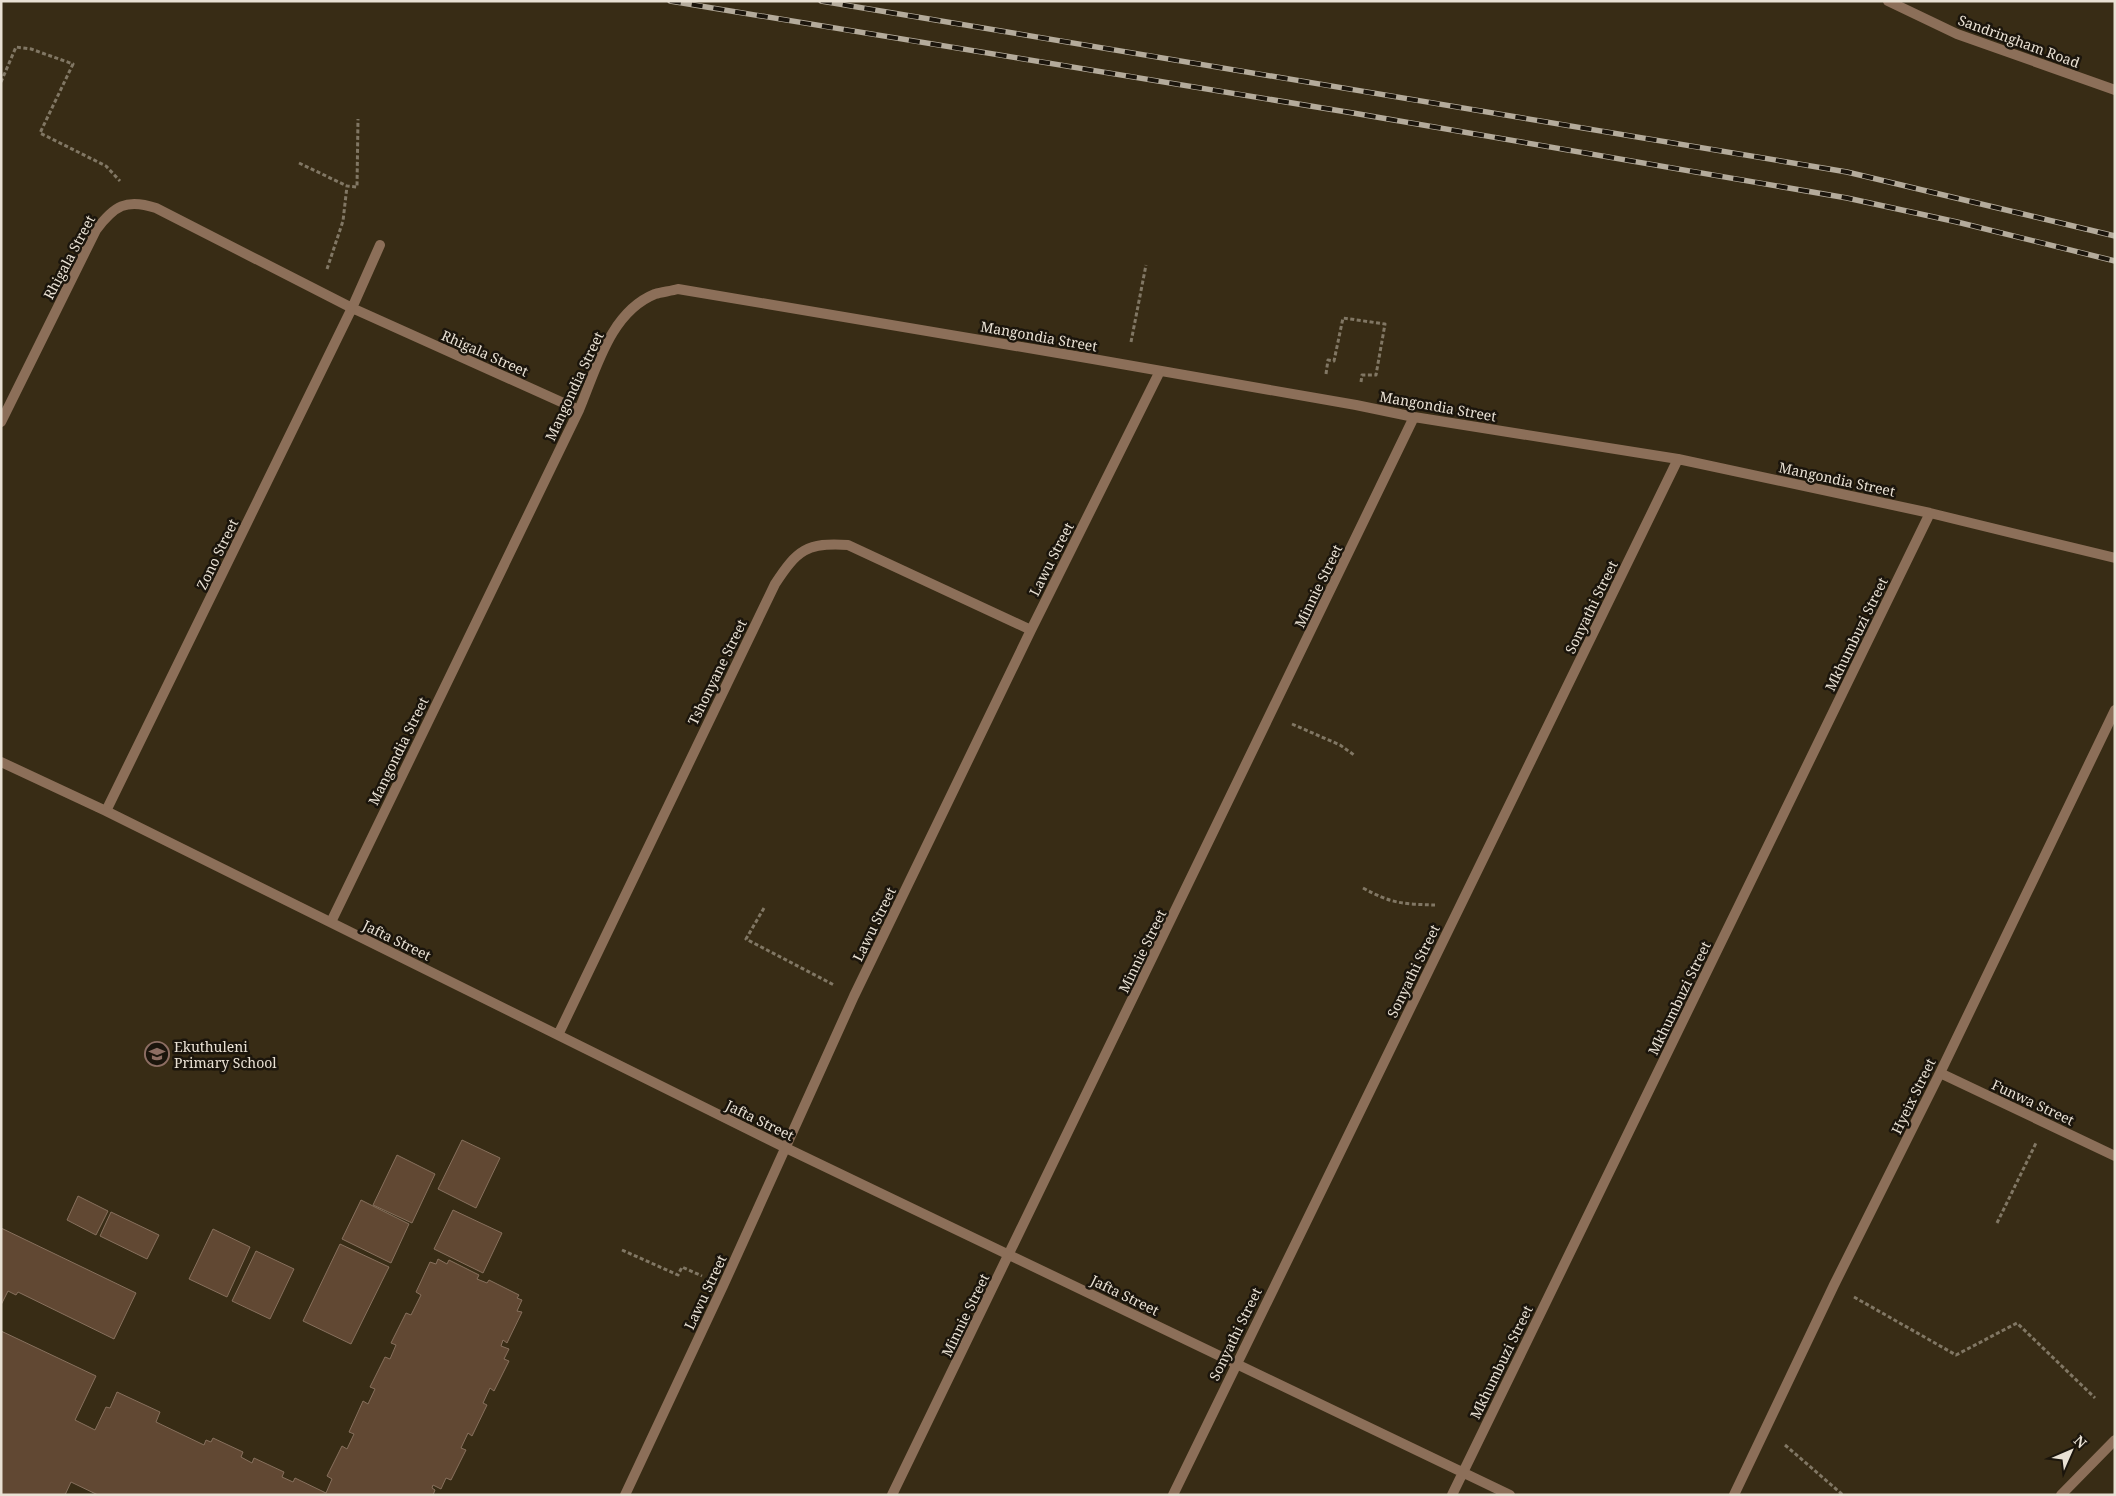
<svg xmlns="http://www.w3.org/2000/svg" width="2116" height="1496" viewBox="0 0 2116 1496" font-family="'Noto Serif',serif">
<rect width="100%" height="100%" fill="#382c15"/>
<!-- building -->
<path fill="#614833" stroke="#87705d" d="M462 1140 500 1158 476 1208 438 1189Z
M397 1155 435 1174 412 1223 373 1205Z
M78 1196 108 1211 96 1235 67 1220Z
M361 1200 409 1224 391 1263 342 1239Z
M453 1210 502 1233 483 1273 434 1249Z
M111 1212 159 1235 147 1259 100 1236Z
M1 1228 136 1293 114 1339 18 1292 16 1295 8 1291 1 1305Z
M213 1229 250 1247 227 1297 189 1279Z
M340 1244 389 1267 351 1344 303 1321Z
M256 1251 294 1269 270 1319 232 1301Z
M438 1259 447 1264 449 1260 479 1275 477 1279 487 1283 489 1280 519 1295 517 1298 522 1300 517 1311 522 1312 507 1343 503 1340 501 1346 509 1349 504 1359 509 1361 494 1391 490 1388 483 1403 487 1405 472 1436 468 1433 461 1448 466 1450 451 1480 446 1478 441 1489 433 1485 432 1488 435 1490 433 1495H98L71 1482 65 1495H1V1331L96 1376 75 1420 95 1430 106 1407 110 1408 117 1392 160 1412 156 1422 204 1445 206 1440 211 1442 213 1438 243 1452 241 1457 252 1463 254 1458 284 1472 282 1477 293 1482 295 1478 326 1493 332 1479 327 1476 342 1446 347 1449 354 1434 349 1432 363 1401 368 1404 375 1389 370 1387 385 1357 390 1359 396 1345 391 1343 406 1313 411 1315 421 1295 416 1292 430 1262 436 1264Z"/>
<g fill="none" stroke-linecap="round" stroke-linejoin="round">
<!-- path -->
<path stroke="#817764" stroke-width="3" stroke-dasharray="4 2.5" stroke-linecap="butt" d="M1 82 16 47 31 49 73 64 40 133 106 166 120 181
M299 163 347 186
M327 269 343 221 347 186 357 187 358 119
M1131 342 1146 265
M1326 374 1328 360 1334 361 1343 318 1385 324 1376 375H1362L1361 382
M1292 724 1340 745 1354 755
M1363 888C1392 904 1403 904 1435 905
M764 908 746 939 834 985
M1997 1223 2036 1143
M622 1250 678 1275 682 1267 702 1276
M1854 1297 1956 1355 2017 1323 2095 1398
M1785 1445 1843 1495"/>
<!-- minor -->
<path stroke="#8c6f59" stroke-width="10" d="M1888 1 1957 34 2115 90
M1 422 96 230C114 206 126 198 156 208L352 308 579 410
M1 762 106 811 786 1148 1510 1495
M106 811 352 308 380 245
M331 922 579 410C596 370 610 312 655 294 662 292 671 291 678 289L1093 359 1356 405 1414 417 1678 459 1930 513 2115 558
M558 1035 775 584C797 550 807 542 848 545L1031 630
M1940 1073 2115 1156
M625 1495 723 1286 854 996 1031 630 1160 371
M892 1495 1414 417
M1173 1495 1678 459
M1452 1495 1930 513
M1734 1495 1834 1285 1940 1073 2115 710
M2061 1495 2115 1440"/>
<defs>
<path id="rail" d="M670 1 1353 113 1847 198 1957 222 2115 261
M821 1 1847 172 2115 236"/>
</defs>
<!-- rail casing -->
<use href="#rail" stroke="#b4ab9b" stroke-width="5.5"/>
<!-- rail -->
<use href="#rail" stroke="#1b150c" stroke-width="4" stroke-dasharray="11" stroke-linecap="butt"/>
</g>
<!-- icons -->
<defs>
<symbol id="school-ring" viewBox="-11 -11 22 22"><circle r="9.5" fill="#1b150c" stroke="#8d6e63" stroke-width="1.5"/><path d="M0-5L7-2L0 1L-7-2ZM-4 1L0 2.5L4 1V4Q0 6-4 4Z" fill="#8d6e63"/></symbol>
</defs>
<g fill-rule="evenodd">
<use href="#school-ring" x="143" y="1040" width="28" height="28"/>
</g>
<g text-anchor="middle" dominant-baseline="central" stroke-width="5" stroke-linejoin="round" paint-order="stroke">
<!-- street labels -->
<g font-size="14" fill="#e9e1d4" stroke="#1b150c">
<text transform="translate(2019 41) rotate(20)">Sandringham Road</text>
<text transform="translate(69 257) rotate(-62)">Rhigala Street</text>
<text transform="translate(1039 336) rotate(10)">Mangondia Street</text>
<text transform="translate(485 353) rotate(24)">Rhigala Street</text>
<text transform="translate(574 386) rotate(-65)">Mangondia Street</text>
<text transform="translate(1438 406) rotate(10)">Mangondia Street</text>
<text transform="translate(1837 479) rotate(12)">Mangondia Street</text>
<text transform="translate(217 554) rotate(-64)">Zono Street</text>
<text transform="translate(1051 559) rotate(-63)">Lawu Street</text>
<text transform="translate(1318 586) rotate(-64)">Minnie Street</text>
<text transform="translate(1591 607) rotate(-64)">Sonyathi Street</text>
<text transform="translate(1856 634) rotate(-64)">Mkhumbuzi Street</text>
<text transform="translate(717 672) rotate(-64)">Tshonyane Street</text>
<text transform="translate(398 751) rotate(-64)">Mangondia Street</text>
<text transform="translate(874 924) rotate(-64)">Lawu Street</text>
<text transform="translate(397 940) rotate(26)">Jafta Street</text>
<text transform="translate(1142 951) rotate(-64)">Minnie Street</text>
<text transform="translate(1413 971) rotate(-64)">Sonyathi Street</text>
<text transform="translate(1679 998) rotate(-64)">Mkhumbuzi Street</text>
<text transform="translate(1913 1096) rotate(-64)">Hyeix Street</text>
<text transform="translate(2033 1102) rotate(25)">Funwa Street</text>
<text transform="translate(760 1120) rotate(26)">Jafta Street</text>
<text transform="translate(705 1292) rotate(-65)">Lawu Street</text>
<text transform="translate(1125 1295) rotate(26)">Jafta Street</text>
<text transform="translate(965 1315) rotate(-64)">Minnie Street</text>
<text transform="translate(1235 1334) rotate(-64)">Sonyathi Street</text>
<text transform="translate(1501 1362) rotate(-64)">Mkhumbuzi Street</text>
</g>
<!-- poi labels -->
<g font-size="14" fill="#e9e1d4" stroke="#1b150c" text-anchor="start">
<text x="174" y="1046">Ekuthuleni<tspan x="174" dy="16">Primary School</tspan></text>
</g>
</g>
<!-- border -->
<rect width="2116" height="1496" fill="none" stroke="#e9e1d4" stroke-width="5"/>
<!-- north arrow -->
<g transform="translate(2071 1451) rotate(45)" stroke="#1b150c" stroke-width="4" paint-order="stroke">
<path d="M0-4L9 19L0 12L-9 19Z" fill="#e9e1d4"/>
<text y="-8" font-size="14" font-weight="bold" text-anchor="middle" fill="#e9e1d4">N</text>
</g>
</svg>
